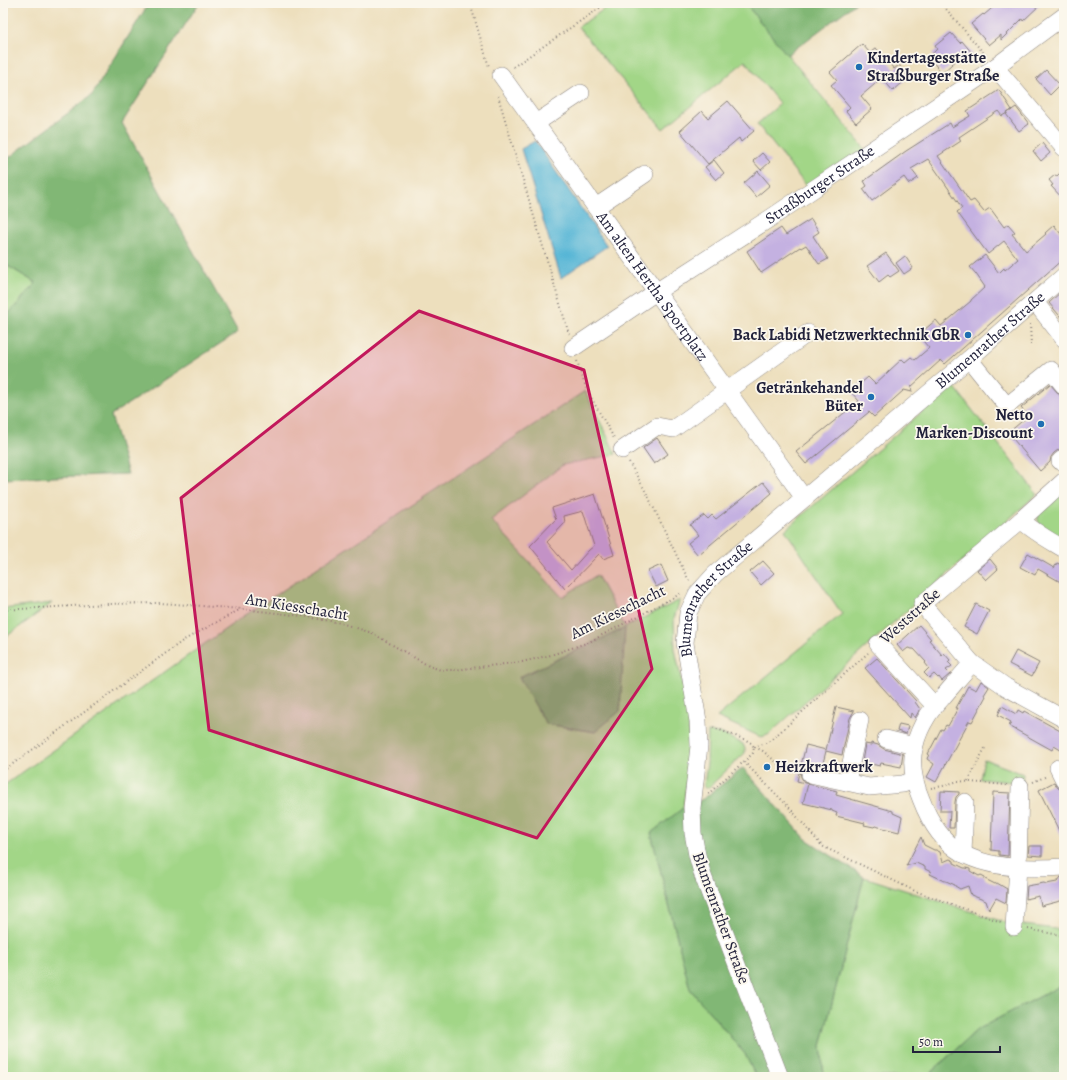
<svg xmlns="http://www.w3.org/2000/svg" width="1067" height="1080" viewBox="0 0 1067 1080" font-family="Alegreya,serif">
<rect width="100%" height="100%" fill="#fbf7ec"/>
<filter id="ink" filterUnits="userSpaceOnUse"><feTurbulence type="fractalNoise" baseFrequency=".025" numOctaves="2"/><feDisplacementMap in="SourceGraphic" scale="8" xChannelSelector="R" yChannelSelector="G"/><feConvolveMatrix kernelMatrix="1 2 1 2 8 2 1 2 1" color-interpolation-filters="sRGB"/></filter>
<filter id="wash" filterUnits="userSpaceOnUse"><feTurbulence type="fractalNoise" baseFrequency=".012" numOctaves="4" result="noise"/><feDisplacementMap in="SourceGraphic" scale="16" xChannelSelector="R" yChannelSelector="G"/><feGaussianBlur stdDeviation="0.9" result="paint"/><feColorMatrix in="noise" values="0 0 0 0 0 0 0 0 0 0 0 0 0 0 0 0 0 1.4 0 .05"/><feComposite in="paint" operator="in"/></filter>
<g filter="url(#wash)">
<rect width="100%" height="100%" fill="#eddfbd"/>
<!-- green -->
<path fill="#a2d687" stroke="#627c61" d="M613 3H745L865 149 808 188 757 124 780 104 745 61 663 129 578 27Z
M3 263 36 283 3 320Z
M953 385 1037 494 768 735 761 737 717 717 842 614 785 530Z
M585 391 616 454 563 465 491 520 562 597 597 575 625 627 680 600 674 618 675 649 689 716V762L683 808 651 833 690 989 745 1054 756 1077H3V786L244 616Z
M1064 490V541L1040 525 1038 521V514Z
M52 603 3 639V609Z
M708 732 720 733 743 744 745 749V753L709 787 706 788 704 787V785L707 764Z
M984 759 1023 774 1022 783 980 779Z
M864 877 1007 923 1064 930V984L978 1029 926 1077H824L821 1046Z"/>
<!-- forest -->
<path fill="#81b774" stroke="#526c58" d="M149 3H199L122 123 238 332 111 415 128 474 3 479V320L36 283 3 263V162L92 95Z
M745 3H856L787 55Z
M625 628 620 711 595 732 546 724 519 677Z
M743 768 806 839 864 877 821 1046 824 1077H756L745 1054 690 989 651 833 683 808 703 799Z
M1064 984V1077H926L978 1029Z"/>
<!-- water -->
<path fill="#57b6d6" stroke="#3c6c88" d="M535 141 607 246 561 278 521 149Z"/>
<g id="blocks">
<!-- building -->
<path fill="#c4b1e1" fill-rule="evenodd" d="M998 3H1042L1023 21 1022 19 1001 40V35L989 45 971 24 983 14 984 15Z
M951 33 960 43 962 41 973 54 966 60 962 55 942 73 932 61 936 58 932 54 937 49 935 46Z
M862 44 870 53 876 48 894 69 899 65 909 77 893 91 882 78 861 96 872 109 856 123 846 111 850 107 831 85 837 80 830 72Z
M1046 70 1060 85 1050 95 1036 79Z
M999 90 1012 110 1002 116 998 111 959 137 961 141 938 156 970 202 974 200 984 212 990 208 1004 227 1008 224 1015 232 1012 234 1026 251 1046 234 1045 233 1054 225 1064 238V258L945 364 941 360 911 387 912 392 904 390 874 417 869 412 806 464 796 452 859 401 851 392 868 377 875 384 902 359 905 362 911 357 915 360 929 348 918 335 936 320 941 326 971 301V300L985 287 976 274 970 267 985 255 999 273 1004 268 1005 270 1018 259 1004 241 988 254 957 212 962 208 928 159 911 169 918 178 909 184 904 177 872 201 863 189 867 186 864 181 906 151 950 123 952 127 970 116 967 111Z
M728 101 754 131 741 142 739 138 708 164 680 131 702 111 708 118Z
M1016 107 1029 124 1019 131 1006 114Z
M1042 143 1050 153 1041 161 1033 151Z
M762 153 770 162 761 170 753 161Z
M714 160 724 173 716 180 705 167Z
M1064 169V200L1051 186 1053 185 1049 180 1055 175 1057 176Z
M758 171 770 185 756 197 744 183Z
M811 219 819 232 813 236 828 259 819 264 806 245 801 248 800 247 761 273 747 251 781 228 786 235Z
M886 253 899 271 890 277 888 275 879 282 867 266Z
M905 256 913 268 904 274 896 263Z
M1064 289V321L1049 303Z
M1050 384 1064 400V448L1058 450 1054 453 1051 457 1050 462 1040 471 1008 433 1028 416 1021 408Z
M657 438 668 454 654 464 643 448Z
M763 482 772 493 698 555 688 543 698 535 690 525 704 515 708 519 712 515 716 519Z
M595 494 614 555 603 559 599 554 565 589 530 546 557 518 556 519 552 508ZM583 511 594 546 589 550 571 570 547 542 565 523 564 516Z
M1028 553 1054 568 1057 563 1064 566V584L1038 569 1035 575 1020 567Z
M990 559 998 569 986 580 977 570Z
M763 561 774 573 761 585 750 572Z
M661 565 668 581 656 587 648 571Z
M976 604 989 611 977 634 964 627Z
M919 625 931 639 929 640 942 655 944 653 950 660 948 662 952 666 946 670 950 674 942 681 939 677 938 678 934 674 929 678 924 673 929 668 925 663 926 662 914 649H912L908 648 903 652 897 645Z
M1016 651 1039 663 1032 676 1009 664Z
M877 658 916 701 915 702 920 709 915 718 911 713 910 718 865 668Z
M981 681 989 687 984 695 986 696 972 722 969 721 936 782 927 777 934 764 927 759 929 754H928L941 729 943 730 946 725 948 726 958 708H956L968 686 976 690Z
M1002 706 1016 714 1018 710 1023 713 1024 711 1064 733V752L1054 746 1052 750 1009 726 1011 722 998 715Z
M836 707 854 711 850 718 842 755 826 751 823 763H821L820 766 812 764H807L802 768 800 772 801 777 804 782 809 784 797 781 806 745 826 750Z
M899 724 908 726 906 734 897 731Z
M871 743 878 745 884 749 903 754 901 767 881 763 880 766 862 762 865 744 871 745Z
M1054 782 1058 788 1061 789 1064 795V841L1039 790Z
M808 784 837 791 836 795 893 811V813L902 817 899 832 875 826 874 827 864 825 865 823 836 816 837 813 832 811V810L803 803Z
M941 791 959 792V794L956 797 955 802 954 828H949L950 811H940Z
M993 792 1010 793 1008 856 999 855V851L991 850Z
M921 837 924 845 934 850H936L940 852 943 862 950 859 954 861V863L964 868H966L970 869V871L979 876 981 875 985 877V879L995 884 997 883 1007 889 1006 903 996 898 989 910 986 901 971 895 968 886 960 889 955 886V885L946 881H945L930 874 931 872 925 869V867L916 863 906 866Z
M1029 846H1042V856L1028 855Z
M1061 877H1064V900L1041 906 1039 896 1026 899 1027 886 1044 883 1046 884 1057 882Z"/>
</g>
</g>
<g filter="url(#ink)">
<use href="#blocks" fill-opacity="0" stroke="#88807c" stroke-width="1"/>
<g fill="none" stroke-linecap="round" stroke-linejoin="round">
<defs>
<g id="minor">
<path d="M995 67 1064 148"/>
<path id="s1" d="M501 75 804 498"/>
<path d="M536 123 581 93"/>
<path d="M596 207 645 174"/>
<path d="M1035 302 1064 339"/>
<path id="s2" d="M573 348 656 292 772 217 995 67 1064 16"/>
<path d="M969 359 1007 406 1051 370 1064 386"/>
<path d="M622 450 657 426 673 429 808 333"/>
<path d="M1060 461 1064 458"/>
<path d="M1064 481 1021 520 922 604 972 663 1006 687 1064 719"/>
<path d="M1021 520C1034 532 1049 540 1064 549"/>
<path d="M878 644 935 706"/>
<path d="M972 663C962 675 952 686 942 698 937 704 931 710 927 717 922 725 917 736 915 745 910 762 914 782 921 799 929 820 942 842 962 853 989 869 1034 869 1064 867"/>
<path d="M886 739 914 746"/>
<path d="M1058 768 1064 780"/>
<path d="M810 774 869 787 903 784 914 780"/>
<path d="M847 782 860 720"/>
<path d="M963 854 965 802"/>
<path d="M1014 927 1018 867 1020 786"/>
<path id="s3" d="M780 1077 703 876 697 855 693 833 692 808 699 746 698 721 685 643 688 613 697 594 715 574 969 359 1064 276"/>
</g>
</defs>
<!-- minor casing -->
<use href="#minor" stroke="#88807c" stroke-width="18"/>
<!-- path -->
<path stroke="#88807c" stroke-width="2" stroke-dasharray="1 3" stroke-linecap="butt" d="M470 3 489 67
M941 3 987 57
M513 67 607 3
M498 96 569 334
M1030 324 1031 345
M577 361 584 382 594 403 614 438
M629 462 647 494 689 581
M3 610 106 604 161 603 242 609 303 616 341 623 372 633 429 666 441 670H454L522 662 551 655 589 642 682 593
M889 634 912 613
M754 747 766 743 771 740 868 653
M755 747 763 751 782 767 797 771
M744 762 787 805 822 846 915 891 1001 922
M3 771 184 640 241 609
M968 781 985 748
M1033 782 1047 776
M931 788 943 786 958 781 1007 785
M708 794 749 757 753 753 754 747 751 743 746 740 712 727
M1028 929 1064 936"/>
<!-- minor -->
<use href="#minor" stroke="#fff" stroke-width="17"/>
</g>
</g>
<!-- marked area -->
<path fill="#c2185b" fill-opacity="0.2" stroke="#c2185b" stroke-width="3" stroke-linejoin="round" d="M419 311 584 370 652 669 537 838 209 730 181 498Z"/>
<!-- markers -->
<g fill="#1f6fb2" stroke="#fbf7ec" stroke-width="1.5">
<circle cx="859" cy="67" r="4"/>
<circle cx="968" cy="335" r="4"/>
<circle cx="871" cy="397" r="4"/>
<circle cx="1041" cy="424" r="4"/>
<circle cx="767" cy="767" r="4"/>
</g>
<g text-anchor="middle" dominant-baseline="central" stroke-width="3.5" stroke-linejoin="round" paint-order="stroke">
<!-- poi labels -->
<g font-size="16" font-weight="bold" fill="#22223b" stroke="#fbf7ec" text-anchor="end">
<text x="867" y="58" text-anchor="start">Kindertagesstätte<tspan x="867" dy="18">Straßburger Straße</tspan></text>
<text x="960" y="335">Back Labidi Netzwerktechnik GbR</text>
<text x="863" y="388">Getränkehandel<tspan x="863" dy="18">Büter</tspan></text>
<text x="1033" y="415">Netto<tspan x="1033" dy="18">Marken-Discount</tspan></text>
<text x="775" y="767" text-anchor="start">Heizkraftwerk</text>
</g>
<!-- street labels -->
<g font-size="16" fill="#22223b" stroke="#fbf7ec">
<text stroke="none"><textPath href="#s2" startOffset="296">Straßburger Straße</textPath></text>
<text stroke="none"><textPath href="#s1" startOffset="260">Am alten Hertha Sportplatz</textPath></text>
<text stroke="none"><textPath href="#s3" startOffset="890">Blumenrather Straße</textPath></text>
<text stroke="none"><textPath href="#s3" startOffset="506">Blumenrather Straße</textPath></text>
<text transform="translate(297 607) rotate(9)">Am Kiesschacht</text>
<text transform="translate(618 612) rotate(-26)">Am Kiesschacht</text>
<text transform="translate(910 616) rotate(-42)">Weststraße</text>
<text transform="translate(721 918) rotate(70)">Blumenrather Straße</text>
</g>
</g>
<!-- margin -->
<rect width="1067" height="1080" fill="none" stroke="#fbf7ec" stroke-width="16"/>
<!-- scale -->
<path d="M913 1046v6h87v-6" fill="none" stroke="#22223b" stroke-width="2"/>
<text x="919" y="1046" font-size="12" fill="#22223b" stroke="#fbf7ec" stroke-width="3" paint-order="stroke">50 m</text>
</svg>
